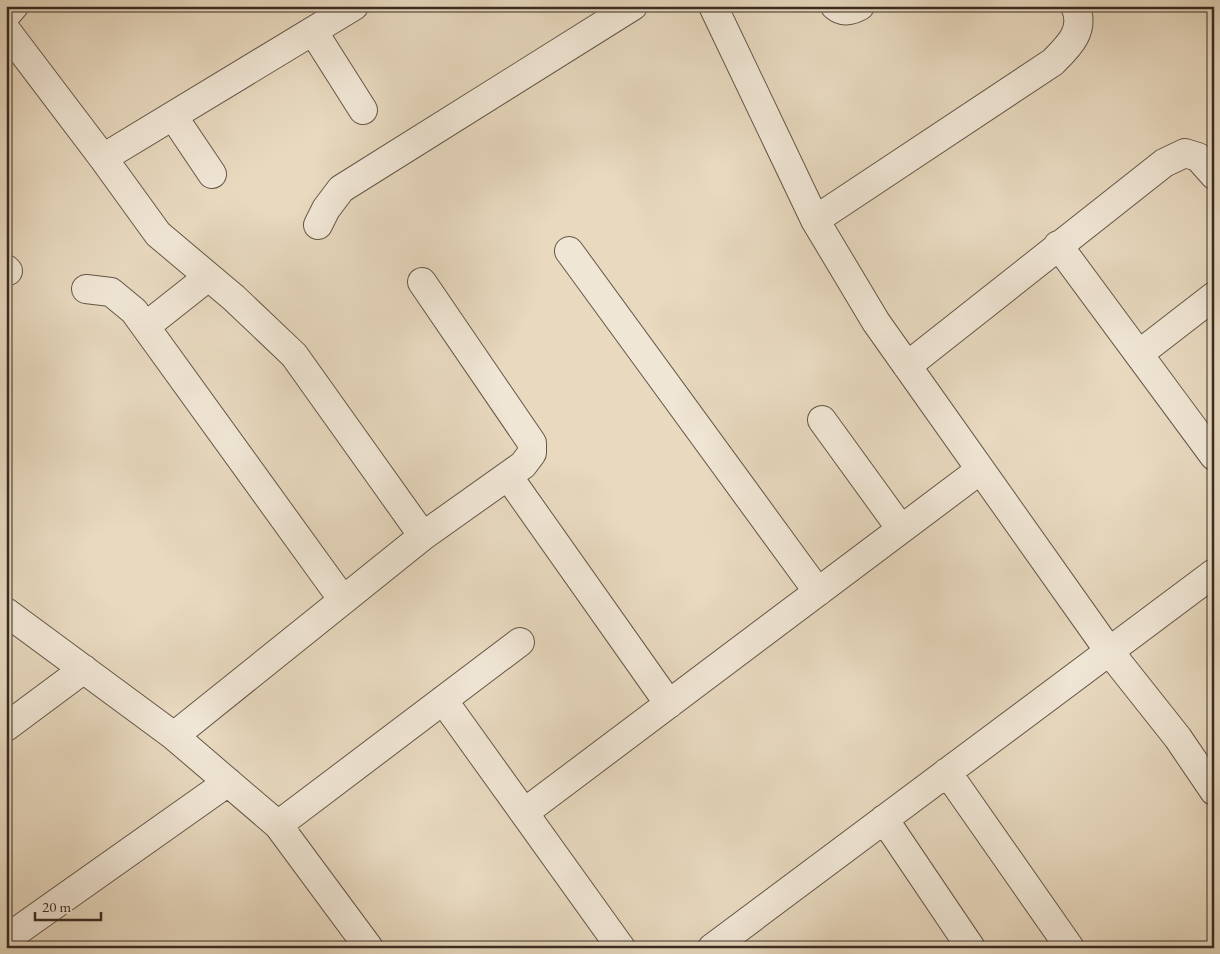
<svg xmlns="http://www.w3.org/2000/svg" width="1220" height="954" viewBox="0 0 1220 954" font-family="'EB Garamond',serif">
<rect width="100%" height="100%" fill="#e8d9bf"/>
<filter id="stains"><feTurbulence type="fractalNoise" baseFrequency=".004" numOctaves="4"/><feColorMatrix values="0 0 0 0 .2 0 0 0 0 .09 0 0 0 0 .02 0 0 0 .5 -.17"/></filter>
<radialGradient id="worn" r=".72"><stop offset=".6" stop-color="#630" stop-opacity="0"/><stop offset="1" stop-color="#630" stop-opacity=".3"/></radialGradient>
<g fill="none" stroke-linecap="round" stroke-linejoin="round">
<defs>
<path id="minor" d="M713 6 815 220 876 322 1109 651 1178 738 1214 791
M835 6C843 13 851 11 860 6
M6 15 14 6
M6 30 103 158 354 6
M313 31 363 110
M173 116 212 174
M103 158 158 234 234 298 294 355 423 536 174 736
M815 220 1053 62C1069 46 1086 30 1075 6
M318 225 326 209 341 189 633 6
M1058 245 1214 456
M569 251 818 592
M6 269 8 271
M422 282 532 443V453L523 465 423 536
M86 289 111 292 134 311 343 600
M146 326 208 277
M1139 354 1214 296
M907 366 1164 163 1185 153 1198 157 1214 175
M822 420 901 529
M508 476 669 704
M6 612 174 736 278 825 369 948
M443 700 621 948
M6 727 84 669
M947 772 1070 948
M525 812 980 470
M884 819 971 948
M278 825 520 642
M6 939 228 782
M712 948 1214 573"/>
</defs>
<!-- minor casing -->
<use href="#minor" stroke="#645749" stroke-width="30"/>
<!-- minor -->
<use href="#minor" stroke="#f0e6d5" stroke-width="28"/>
</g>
<!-- margin -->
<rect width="1220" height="954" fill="none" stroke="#e8d9bf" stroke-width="25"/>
<rect x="8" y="8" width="1205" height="939" fill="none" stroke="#382c22" stroke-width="2.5"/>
<rect x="12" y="12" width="1195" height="929" fill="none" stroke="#382c22"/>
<!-- scale -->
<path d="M35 912v8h66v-8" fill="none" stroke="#382c22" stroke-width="2.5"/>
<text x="42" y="912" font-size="15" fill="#382c22" stroke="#f0e6d5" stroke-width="4" paint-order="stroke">20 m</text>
<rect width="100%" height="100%" filter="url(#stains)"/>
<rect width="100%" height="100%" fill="url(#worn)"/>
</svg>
